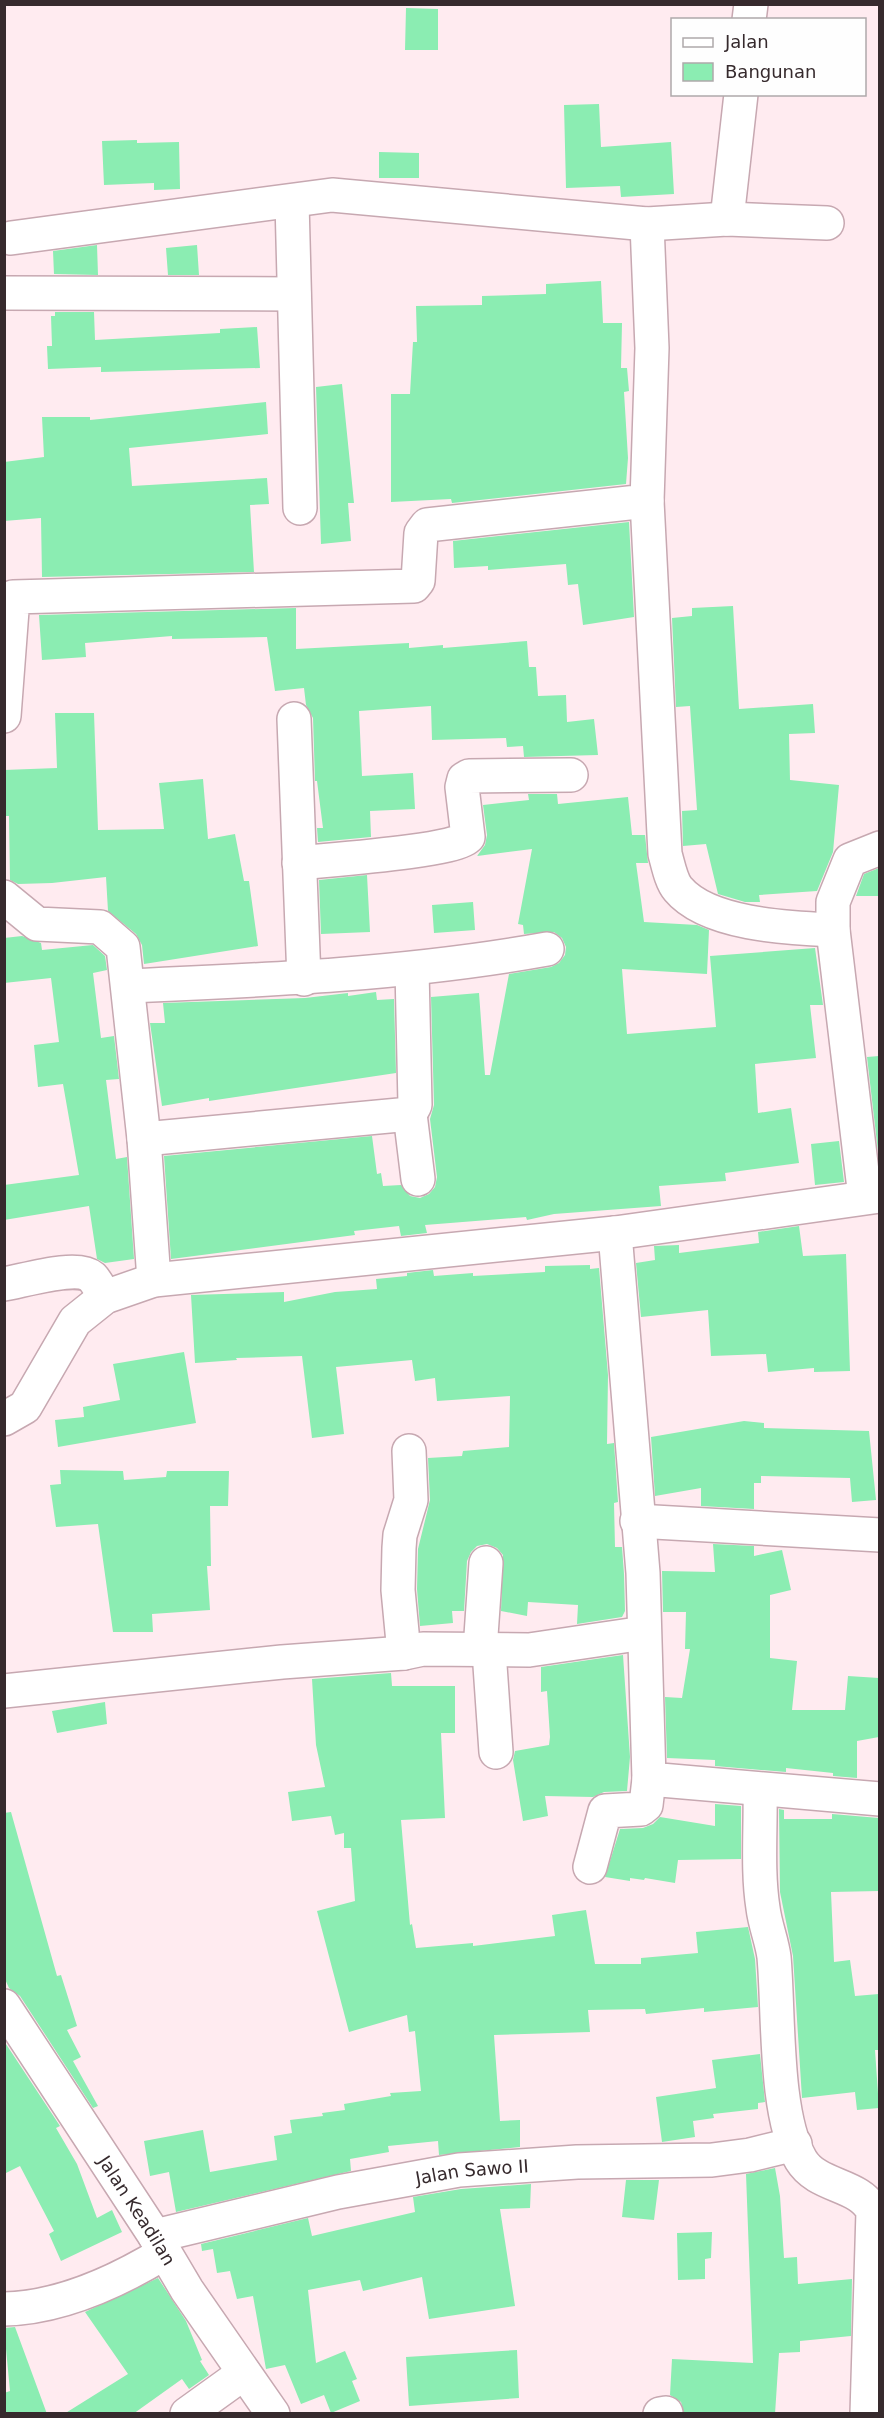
<svg xmlns="http://www.w3.org/2000/svg" width="884" height="2418" viewBox="0 0 884 2418" font-family="'DejaVu Sans',sans-serif">
<rect width="100%" height="100%" fill="#ffebf0"/>
<!-- building -->
<path fill="#8bedb2" d="M406 8 438 9V50H405Z
M599 104 601 147 671 142 674 194 621 197 620 186 566 188 564 105Z
M137 140V143L179 142 180 189 154 190V183L104 185 102 141Z
M379 152 419 153V178H379Z
M97 245 98 275 54 274 53 251Z
M197 245 199 275H168L166 248Z
M601 281 603 323H622L621 368H627L629 391 624 392 628 458 626 484 452 503 451 499 391 502V394H410L413 342H417L416 306 482 305V296L546 294V284Z
M55 312H94L95 340 220 333V329L257 327 260 368 101 372V367L48 369 47 346H52L51 316H55Z
M342 384 354 503H348L351 541 321 544 316 387Z
M266 402 268 434 129 448 132 486 267 478 269 504 250 505 254 572 42 577 41 518 4 521V462L44 457 42 417H90V420Z
M629 522 634 617 583 625 578 584 568 585 566 564 488 570V566L454 568 453 541Z
M733 606 739 709 813 704 815 733 789 734 790 780 839 785 833 852 817 891 759 895 760 902H745L718 894 706 844 683 846 682 811 697 810 690 706 676 707 672 618 692 616V608Z
M296 608V649L409 643V648L443 645V648L527 641 529 667H536L538 696 566 695 567 722 594 719 598 755 524 757 523 746 507 747 506 738 432 740 431 706 359 711 362 776 413 773 415 809 370 811 371 837 318 842 317 828H323L317 781H315L313 718 306 705 304 688 275 691 267 637 172 639V636L85 643 86 657 42 660 39 615Z
M55 713H94L98 830 164 829 159 783 203 779 208 839 235 834 244 881H249L258 946 144 964 142 945 136 934 108 911 106 877 52 883 18 884 10 880 9 816H4V770L57 768Z
M528 794H557L558 804 628 797 632 835H645L648 863H636L644 922 697 925 709 930 707 974 622 969 627 1034 716 1027 710 956 815 948 823 1005H810L816 1058 755 1064 758 1113 791 1108 799 1163 725 1173 726 1181 659 1186 661 1206 554 1214 527 1220 526 1217 425 1225 427 1233 401 1236 399 1226 354 1231 355 1235 171 1259 164 1156 372 1136 377 1174 381 1173 383 1186 401 1185 410 1196 420 1198 429 1194 435 1187 437 1177 430 1119 434 1105 431 997 479 993 485 1075H490L509 974 551 967 559 963 565 955 566 947 562 938 554 932 524 934 523 925 518 924 532 849 477 856 485 845 487 835 483 805 529 800Z
M879 868V896H856L864 874Z
M367 875 370 932 321 934 319 880Z
M473 902 475 930 434 933 432 905Z
M22 936 41 943 42 950 93 945 105 956 107 970 93 973 101 1038 114 1036 119 1079 106 1080 116 1159 127 1157 134 1259 105 1263 97 1259 89 1206 4 1220V1185L79 1175 63 1084 38 1087 34 1045 59 1042 51 978 4 983V938Z
M376 992 377 1000 394 999 396 1073 209 1101V1098L162 1106 150 1023H165L163 1003 305 998 348 993V996Z
M879 1056V1160L867 1057Z
M839 1141 844 1182 815 1185 811 1144Z
M799 1226 803 1256 846 1254 850 1371 814 1372V1368L768 1372 766 1354 711 1356 708 1310 641 1317 636 1263 655 1260 654 1246 679 1245V1253L759 1243 758 1232Z
M590 1265V1269L599 1268 608 1375 607 1444 614 1443 618 1502 614 1503 615 1547H622L624 1574 625 1611 622 1617 577 1624 578 1605 528 1602 527 1616 501 1611 503 1555 497 1548 487 1544 477 1546 471 1552 467 1561 464 1611H452L453 1623 420 1626 417 1589 418 1549 430 1500 428 1458 462 1456 463 1451 509 1447 510 1396 437 1401 435 1378 415 1381 412 1360 336 1367 344 1434 312 1438 302 1356 236 1358 237 1360 195 1363 191 1295 284 1292V1302L335 1292 377 1289 376 1279 407 1276V1273L433 1270 434 1276 473 1273V1276L545 1272V1266Z
M184 1352 196 1423 58 1447 55 1420 84 1417 83 1407 120 1400 113 1364Z
M744 1421 764 1423V1428L869 1431 876 1500 852 1502 850 1478 761 1476V1483H754V1509L701 1506V1488L655 1496 651 1437Z
M60 1470 123 1471 124 1480 166 1477 167 1471H229L228 1506H210L211 1566H207L210 1610 152 1614 153 1632H113L98 1524 56 1527 50 1485 61 1484Z
M713 1544 754 1546V1556L782 1550 791 1590 770 1595V1658L797 1661 792 1710H845L848 1676 879 1678V1737L857 1741V1778L833 1776V1773L786 1768V1772L715 1766V1760L667 1758 665 1697 682 1698 690 1649H685L686 1612H663L662 1571 715 1572Z
M623 1655 630 1757 627 1791 604 1792 593 1797 545 1796 548 1816 523 1821 513 1760 515 1751 549 1745 550 1737 547 1691 541 1692V1667Z
M391 1673 392 1686H455V1733H441L445 1818 401 1820 410 1925 412 1924 416 1948 473 1943V1946L555 1936 552 1915 586 1910 595 1964H641V1958L698 1953 696 1932 748 1927 755 1959 758 2007 704 2012V2008L646 2014 645 2009 588 2010 590 2032 494 2035 500 2121 520 2120V2147L439 2155 438 2141 388 2146 389 2152 350 2159 351 2171 176 2212 169 2172 150 2176 144 2141 203 2130 210 2172 277 2160 274 2136 292 2133 290 2120 323 2116 322 2113 345 2110 344 2104 391 2096 390 2093 421 2091 415 2031 409 2032 407 2015 349 2032 317 1911 355 1901 351 1848H344V1833L335 1835 331 1816 292 1821 288 1792 325 1787 316 1745 312 1679Z
M105 1702 107 1724 57 1733 52 1711Z
M715 1804 741 1806V1859L678 1860 675 1883 645 1878 644 1880 630 1878V1881L605 1877 620 1829 643 1828 653 1824 660 1817 715 1826Z
M779 1809 784 1810V1819H832V1814L879 1818V1891L831 1892 834 1962 850 1960 855 1996 879 1994V2050H875L879 2108 857 2110 855 2092 802 2098 793 1956 780 1892Z
M11 1812 57 1976 61 1975 77 2026 67 2030 81 2057 73 2061 98 2106 93 2108 20 1996 9 1988 4 1977V1813Z
M4 2041 60 2126 56 2128 77 2164 97 2218 112 2210 122 2232 61 2261 49 2234 54 2231 20 2166 4 2174Z
M760 2054 765 2102 758 2103V2109L713 2114 714 2118 693 2121 695 2137 662 2142 656 2097 716 2088 712 2060Z
M775 2168 780 2196 784 2258 797 2257 798 2284 852 2279 851 2336 800 2341V2352L779 2353 775 2414H684L681 2402 670 2395 672 2359 753 2363 746 2174Z
M626 2180H659L654 2220 622 2217Z
M531 2184 530 2208 500 2209 515 2306 429 2319 422 2277 363 2291 360 2280 308 2290 316 2363 345 2351 357 2379 352 2381 360 2401 331 2413 324 2395 301 2404 285 2365 266 2369 253 2296 237 2299 230 2271 217 2273 213 2249 202 2251 201 2244 308 2218 312 2236 415 2212 413 2197 461 2189Z
M712 2232 711 2258 705 2259V2279L678 2280 677 2233Z
M158 2278 186 2321 202 2360 200 2361 209 2375 189 2389 182 2379 133 2414H64L128 2374 85 2312Z
M15 2327 47 2414H4V2393L10 2391 4 2328Z
M517 2350 519 2398 409 2406 406 2357Z"/>
<g fill="none" stroke-linecap="round" stroke-linejoin="round">
<defs>
<g id="minor">
<path d="M749 20 751 4"/>
<path d="M292 202 300 508"/>
<path d="M727 219 741 94"/>
<path d="M11 238 332 195 647 224 727 219 827 223"/>
<path d="M4 293 294 294"/>
<path d="M647 501 665 854C668 864 671 881 678 889 708 925 790 928 833 930"/>
<path d="M4 716 13 597 414 586 418 581 421 533 427 525 647 501 652 348 647 224"/>
<path d="M294 719 304 979"/>
<path d="M299 863C325 860 457 851 468 837L462 787 464 779 469 776 571 775"/>
<path d="M4 897 37 924 100 927 123 947 144 1139 154 1280"/>
<path d="M128 986C268 980 408 974 547 949"/>
<path d="M410 1114 418 1179"/>
<path d="M144 1139 410 1114 415 1105 412 969"/>
<path d="M865 1197 833 930V902L850 860 880 848"/>
<path d="M615 1233 643 1573 649 1779 880 1799"/>
<path d="M4 1284C23 1281 77 1264 92 1277 97 1282 101 1291 105 1297"/>
<path d="M4 1419 25 1407 75 1321 105 1297 154 1280 615 1233 880 1196"/>
<path d="M637 1521 880 1535"/>
<path d="M480 1650 486 1563"/>
<path d="M489 1651 496 1752"/>
<path d="M404 1653 398 1590 399 1548 400 1535 411 1500 409 1451"/>
<path d="M4 1691 282 1662 404 1653 423 1649 529 1650 644 1633"/>
<path d="M760 1790C761 1828 757 1870 763 1908 765 1925 772 1941 774 1957 779 2011 774 2114 801 2160 818 2188 859 2183 873 2211L867 2414"/>
<path d="M590 1867 605 1811 641 1809 646 1805 649 1779"/>
<path id="s1" d="M155 2236 338 2192 459 2170 577 2162 712 2160 750 2155 795 2144"/>
<path d="M4 2309C59 2308 118 2281 164 2253"/>
<path d="M187 2414 244 2373"/>
<path d="M660 2414 666 2413"/>
</g>
<g id="major">
<path id="s2" d="M4 2006 155 2236 187 2290 273 2414"/>
</g>
</defs>
<!-- minor casing -->
<use href="#minor" stroke="#c7a8b1" stroke-width="36"/>
<!-- major casing -->
<use href="#major" stroke="#c7a8b1" stroke-width="36"/>
<!-- minor -->
<use href="#minor" stroke="#fff" stroke-width="33"/>
<!-- major -->
<use href="#major" stroke="#fff" stroke-width="33"/>
</g>
<g text-anchor="middle" dominant-baseline="central" stroke-width="4.5" stroke-linejoin="round" paint-order="stroke">
<!-- street labels -->
<g font-size="18" fill="#362a2d" stroke="#fefefe">
<text stroke="none"><textPath href="#s1" startOffset="324">Jalan Sawo II</textPath></text>
<text stroke="none"><textPath href="#s2" startOffset="244">Jalan Keadilan</textPath></text>
</g>
</g>
<!-- border -->
<rect width="884" height="2418" fill="none" stroke="#362a2d" stroke-width="12"/>
<!-- legend -->
<rect x="671" y="18" width="195" height="78" fill="#fefefe" stroke="#aea9aa" stroke-width="1.5"/>
<rect x="683" y="38" width="30" height="9" fill="#ffffff" stroke="#aea9aa" stroke-width="1.5"/>
<text x="725" y="48" font-size="18" fill="#362a2d">Jalan</text>
<rect x="683" y="63" width="30" height="18" fill="#8bedb2" stroke="#aea9aa" stroke-width="1.5"/>
<text x="725" y="78" font-size="18" fill="#362a2d">Bangunan</text>
</svg>
